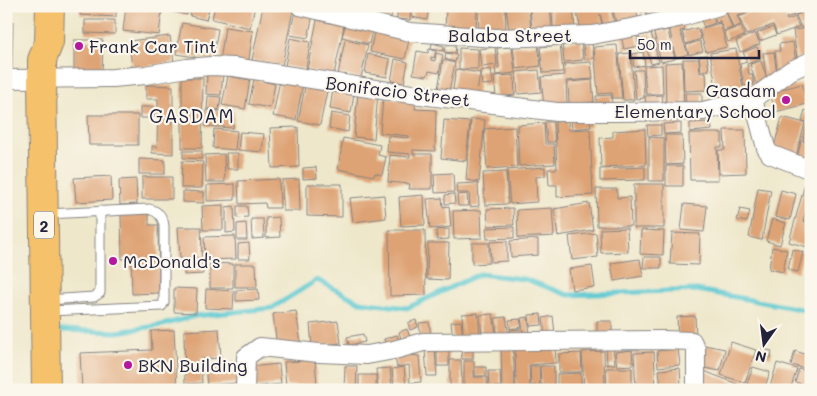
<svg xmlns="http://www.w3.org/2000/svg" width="817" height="396" viewBox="0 0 817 396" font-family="Mali,sans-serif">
<rect width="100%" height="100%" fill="#fbf7ec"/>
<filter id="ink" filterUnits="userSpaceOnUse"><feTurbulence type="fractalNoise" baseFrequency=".02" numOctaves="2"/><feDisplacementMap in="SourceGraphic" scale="10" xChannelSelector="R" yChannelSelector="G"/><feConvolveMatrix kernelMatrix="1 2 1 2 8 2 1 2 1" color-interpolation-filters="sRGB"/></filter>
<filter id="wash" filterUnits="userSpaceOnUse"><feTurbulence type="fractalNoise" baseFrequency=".0096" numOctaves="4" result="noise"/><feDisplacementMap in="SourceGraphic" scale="20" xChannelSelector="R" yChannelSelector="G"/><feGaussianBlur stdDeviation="1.12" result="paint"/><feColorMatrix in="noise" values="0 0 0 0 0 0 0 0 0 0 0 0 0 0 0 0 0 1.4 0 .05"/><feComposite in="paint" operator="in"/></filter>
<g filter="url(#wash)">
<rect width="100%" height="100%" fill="#eee7ca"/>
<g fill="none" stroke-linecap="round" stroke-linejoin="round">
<!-- stream -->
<path stroke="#5bc8d0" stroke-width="5" d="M58 330 117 332 162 325 195 316 272 308 317 280 360 302 407 308 479 274 525 279 568 295 697 290 811 311"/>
</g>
<g id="blocks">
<!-- building -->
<path fill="#dea375" d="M80 6H116V17L80 15Z
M126 6 162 10 159 35 123 31Z
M165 6H189L187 15 164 10Z
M192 6H210L206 20 190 16Z
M215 6H255L250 28 212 19Z
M263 6H276L293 10 282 66 252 60Z
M370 6H393L391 18 369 14Z
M397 6H411L410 20 397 19Z
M414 6H429L427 20 412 17Z
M446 6H477L476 34 445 31Z
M478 6H505L506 30 479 34Z
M506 6H529L531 31 509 33Z
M530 6H550L552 30 532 32Z
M551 6H573L575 30 554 32Z
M575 6H610L616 26 604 29 600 14 602 25 581 30Z
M612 6H635L639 21 617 27Z
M639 6H657L658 11 647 14 646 11 641 12Z
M660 6H674L675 10 662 14Z
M734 6H744L746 13 737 16 741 25 733 28 726 10Z
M745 6H807L809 10 786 18 787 20 795 17 799 27 777 35 773 25 746 35 739 17 748 13Z
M725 9 732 28 724 31 719 20 720 22 716 23 713 13Z
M295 11 313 15 308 38 290 35Z
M808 11 811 18V25L801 28 796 15Z
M711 14 715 23 704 27 700 18Z
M347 19 373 26 369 44 342 37Z
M85 20H115V34L85 33Z
M317 20 344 26 334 75 307 70Z
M682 20 685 30 680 31 688 54 676 58 672 45 675 59 661 62 654 33 668 30 670 40H672L668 23Z
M6 21H13L12 68H6Z
M182 23 218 29 213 60 176 54Z
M720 23 727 47 706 52 699 29Z
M741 26 744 36 728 42 724 32Z
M225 27 253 31 248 66 220 62Z
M375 27 410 35 405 59 370 52Z
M773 27 776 35 760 41 757 33Z
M697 28 701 39 686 44 682 32Z
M810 28 811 56 797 58 793 30Z
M636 31 639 46 624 49 621 35Z
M651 33 659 62 651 64 645 42 641 43 639 36Z
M755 33 760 44 740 52 736 41Z
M170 36 174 62 132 68 129 41Z
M290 38 310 42 306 69 285 66Z
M74 40H103L102 73H74Z
M345 40 368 45 361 78 338 74Z
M581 40 583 60 564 62 562 43Z
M700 41 703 51 689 55 686 45Z
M793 42 796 63 790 68 777 70 775 51H780L779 44Z
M432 43 444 46 443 51 431 49Z
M592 43 594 58 585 60 583 44Z
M538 44 541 66 516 69 513 47Z
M560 45 563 72 543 73 540 47Z
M617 45 622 98H613L612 93 598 94 594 47Z
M446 46 456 47 455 53 444 52Z
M495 47 497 65 481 67 479 49Z
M512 47 515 73 496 75 495 68 499 67 497 48Z
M757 47 761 59 747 64 749 74H752L754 84 744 86 740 64 747 62 743 52Z
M459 48 478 49V69H459Z
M429 49 436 51 434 58 431 57V60L435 61 436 53 443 55 439 73 429 71 427 76 413 74 417 51 428 53Z
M736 49 745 99 719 104 710 53Z
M643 52 645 65 634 67 632 54Z
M774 52 777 75 766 77 763 53Z
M446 53 457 55 455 62 445 59Z
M631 53 634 100H623L619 54Z
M368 54 390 59 387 77 365 73Z
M707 55 709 70 701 71 699 56Z
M395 59 408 62 404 83 391 81Z
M683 59H699L700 73 706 72 707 90 684 91Z
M443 60 455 63 449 91 438 89Z
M761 61 767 80 756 83 750 64Z
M591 62 593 79 566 81 567 106 544 108 541 77 565 75 564 64Z
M682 62 684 107 666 108 665 63Z
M662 65 663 94H646L644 66Z
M456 69 480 73 476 100 452 96Z
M491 69 493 84 482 85 480 71Z
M539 70 541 92 518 94 516 72Z
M634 70H643L644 98 636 99Z
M207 72 223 74 221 95 206 94Z
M514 75 515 95 496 97 494 76Z
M228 76 250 80 245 109 222 105Z
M182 78H203L202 148H182Z
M254 79 275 84 270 108 249 104Z
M280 80 303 84 296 120 273 116Z
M592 80 594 102 569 103 568 82Z
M802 84 807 104 775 112 770 92Z
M811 84V109H810L805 85Z
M146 85 173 86V154L152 153V146L157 147 158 99H146Z
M305 87 327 91 320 125 298 121Z
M333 89 354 93 351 113 330 109Z
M358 92 378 94 374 139 354 137Z
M685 93H702V106H686Z
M611 95 613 111 597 112 596 96Z
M662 95 663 105 646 106 645 96Z
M208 96 221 97 219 110 207 109Z
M383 98 416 101 415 109 436 110 435 151 413 150V154H432V189H409L410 184 388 182 390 155 410 157V154L387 152 388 136 409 138V136L380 133Z
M140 107H155L154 118H140Z
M206 110 234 112 233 128 205 126Z
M805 110 811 111V142L803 140 807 122 802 121Z
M331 113 350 116 348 132 329 128Z
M88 115H138V145H89Z
M782 117 805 123 795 160 772 154Z
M6 119H9L10 154H6Z
M471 119 485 120 479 182 466 180Z
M590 119 591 127 572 129 571 120Z
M444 120 470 122 466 161 441 158Z
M568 121 569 130 590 129 593 195 557 197V185H549L548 169H557L555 122Z
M545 122H553L555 142H547Z
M711 122 712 130 690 132V123Z
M544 123 545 144H554L555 164 519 166 517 125Z
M681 123V133L664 134 663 124Z
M647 125H661V135L648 136Z
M298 127 299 167 272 168 270 128Z
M515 127 517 167 487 169 484 129Z
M214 129 237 131 235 150 213 148Z
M645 129 646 165 601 167 600 138 613 137V131Z
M724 130H745L746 173 719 174 718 150H725Z
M240 132 264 134 262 152 238 150Z
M689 133H722V147H717L718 180H690Z
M665 135H682L683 164 666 165Z
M649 137 664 138V181H649Z
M343 138 380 145 378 155 386 157 382 175 375 173 374 176 338 169Z
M801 141 811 144V168L796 164Z
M183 151H202V159L183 158Z
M226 153H238V169H227Z
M224 154 225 182H206L205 155Z
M139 159 165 160V174H139Z
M182 161 203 162 202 188H181Z
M666 166H683V186H666Z
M316 167 317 178 303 179V168Z
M545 167V176L536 177 537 202 510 204 507 170Z
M645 167V180L600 181V169Z
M506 172 508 204 485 205 483 173Z
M453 173 454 192 435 193 434 174Z
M111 176 112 200 76 202 74 178Z
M142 177H172V199H142Z
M136 179 137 204 120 205 119 180Z
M279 179 280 208H266L265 203 239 204 238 181Z
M299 179 300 211H283L282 180Z
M478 183 479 206 470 207 469 193H457L456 184Z
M235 184V200L207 201V185Z
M307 184H342V217L307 216Z
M634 184H664V228H634Z
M805 184 811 185V194L803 221 811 223V248L789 242Z
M758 188 771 190 762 240 749 237Z
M596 189H617V198L630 197 631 226H597Z
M781 190 796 194 790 220 775 217Z
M183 191 204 192V203L183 202Z
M454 194 455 203 445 204V195Z
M467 194 468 206H458L457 195Z
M384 195 386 218 353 222 350 198Z
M424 195 425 225 401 226 399 197Z
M442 198 443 207 449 206 451 227 430 229 427 199Z
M589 203 593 230 558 236 554 209Z
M684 204 707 206 704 232 681 230Z
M223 205V230H203L202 206Z
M234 206 235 232 226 233V207Z
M237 206H247L248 217 237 218Z
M513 208 514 225 488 226 487 209Z
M552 208 554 236 518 238 517 210Z
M740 209 750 211 747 222 737 220Z
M481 210 482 238 454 239 453 211Z
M149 214V225H158L159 293 132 294 131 259H122L121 215Z
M279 217 280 237 266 238V218Z
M251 219H263L264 238 252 239Z
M772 219 786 223 780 245 766 241Z
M246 223 247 240H237V224Z
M178 227H201L202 258H180Z
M514 227V238L487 239 486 228Z
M627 228 628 252 601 253 600 229Z
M449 229V239L437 240 436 230Z
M389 230H425L426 295 390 296Z
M641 230 664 231 663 255 640 254Z
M596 233 598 257 572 260 569 236Z
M672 233 700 234 699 265 670 264Z
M235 236 236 259 205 260 204 237Z
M538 239V255L511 257 510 241Z
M507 241V261L491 262 490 242Z
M249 243 250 259H238V244Z
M428 243H449L448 280 427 279Z
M472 243H489V263L472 264Z
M772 247 787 250 783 272 769 269Z
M792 249 803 252 798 272 788 270Z
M644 257H661V268H643Z
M640 259 643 276 614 281 611 263Z
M202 262 203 274 184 275V263Z
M210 263 233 264V288H210Z
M235 264H256L257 287H235Z
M592 266 595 287 572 290 569 269Z
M174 288 197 289 196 313 174 312Z
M206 289 234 291 233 309 205 308Z
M258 289 259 300 236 301V290Z
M296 311 301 344 277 347 273 314Z
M478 313 480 335 463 336 462 314Z
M493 314 496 334 482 335 480 315Z
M541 314 542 325 530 326 529 315Z
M553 316 555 334 545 336 543 318Z
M695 316 696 337H678L677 317Z
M506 317 509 336 498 337 495 318Z
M528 317 530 334 510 336V330L522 329 523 331 521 318Z
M520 319 522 327 510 329 509 320Z
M416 320 418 327 410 330 408 323Z
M338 321 341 343 312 346 310 324Z
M461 321 463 337 453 338 451 322Z
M597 321H612V333H597Z
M429 322 431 336 421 338 419 323Z
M219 329 221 358 201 359 202 383 185 384 184 331Z
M407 329 411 340 402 343 399 332Z
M174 330 177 389 82 390 80 353 152 350 151 331Z
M363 334 365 342 349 345 347 337Z
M397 335 400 344 387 348 384 339Z
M731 342 756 350 745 383 721 375Z
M704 345 725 349 720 371 700 367Z
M461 346H473V359H462Z
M501 346H513L515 388H502Z
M515 346H555L556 363 529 365 530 388H516Z
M613 346 615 364 607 365 606 347Z
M449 348V366H437V349Z
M435 349 437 376H427L425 350Z
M678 349 680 365 658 367 657 351Z
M762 349 772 351 771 358 760 355Z
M632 350 633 365 617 366 615 352Z
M604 351 605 387 584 388 582 352Z
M795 351 811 356V370L791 365Z
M654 352 656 390H636L634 353Z
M581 353 582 372H559V354Z
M411 355 419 356 421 382 410 383 409 365 397 367 395 358Z
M315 360 317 384 286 386 284 362Z
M450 360H461L462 386H450Z
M464 361H474V377H487V386L464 387Z
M236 362 238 383 207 385 205 365Z
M777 363 797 369 790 390H769Z
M279 364 281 384 251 387 249 367Z
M345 366H357L356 390 344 389Z
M530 366H539L540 385 531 386Z
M540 366H554V385H541Z
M404 367 406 386 394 387 392 369Z
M475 367H486V376H475Z
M753 367 770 372 764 390 747 384Z
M390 368 392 387 378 388 376 369Z
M606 368H632V388H607Z
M680 368 681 386 661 388 659 370Z
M699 369 737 384 735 390H699Z
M799 369 811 372V387L795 382Z
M488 371H500L501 387H489Z
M581 373V386L557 387V374Z
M359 375H376V390H359Z"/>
</g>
</g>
<g filter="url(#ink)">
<use href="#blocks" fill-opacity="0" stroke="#888482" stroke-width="1"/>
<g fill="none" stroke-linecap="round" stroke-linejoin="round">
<defs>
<path id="lane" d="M47 214 149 209C158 211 163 217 164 226V302L162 306 48 311
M47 300 94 297 100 293V211"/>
<path id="street" d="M300 6 410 32 496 38 592 35 636 27 682 17 719 6
M6 79 113 78 145 75 187 68 211 66 234 67 388 91 557 112H616L703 111 753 99 790 71 811 61
M753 99 766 148 770 154 811 170
M245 390 246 357 260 347 319 353 367 355 394 350 423 342 664 340 692 341 696 349V390"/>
<path id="highway" d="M46 390 42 78V60L49 42 50 6"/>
</defs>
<!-- lane casing -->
<use href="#lane" stroke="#888482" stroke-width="11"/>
<!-- street casing -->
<use href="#street" stroke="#888482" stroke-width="20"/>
<!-- highway casing -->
<use href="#highway" stroke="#888482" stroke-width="30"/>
<!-- lane -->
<use href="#lane" stroke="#fff" stroke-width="9"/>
<!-- street -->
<use href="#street" stroke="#fff" stroke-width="18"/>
<!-- highway -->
<use href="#highway" stroke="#f5c16b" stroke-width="28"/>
</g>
</g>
<!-- markers -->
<g fill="#b5179e" stroke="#fbf7ec" stroke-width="2">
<circle cx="79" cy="46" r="5"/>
<circle cx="786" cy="100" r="5"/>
<circle cx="113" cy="261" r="5"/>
<circle cx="128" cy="365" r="5"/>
</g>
<g text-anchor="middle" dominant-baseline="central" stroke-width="4.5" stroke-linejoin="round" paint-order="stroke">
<!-- shield labels -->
<rect fill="#fbf7ec" stroke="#636270" stroke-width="1" x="34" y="211.5" width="20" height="27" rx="4"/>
<g font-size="16" font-weight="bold" fill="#22223b">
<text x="44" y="225">2</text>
</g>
<!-- street labels -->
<g font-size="18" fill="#22223b" stroke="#fbf7ec">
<text x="510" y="35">Balaba Street</text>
<text transform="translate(398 91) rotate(7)">Bonifacio Street</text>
</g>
<!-- poi labels -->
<g font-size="18" fill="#22223b" stroke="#fbf7ec" text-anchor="start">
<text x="89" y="46">Frank Car Tint</text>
<text x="776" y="90" text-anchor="end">Gasdam<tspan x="776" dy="21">Elementary School</tspan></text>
<text x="123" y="261">McDonald's</text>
<text x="138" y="365">BKN Building</text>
</g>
<!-- neighbourhood labels -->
<g font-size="19" letter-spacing="1" fill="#22223b" stroke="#fbf7ec">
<text x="192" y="115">GASDAM</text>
</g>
</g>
<!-- margin -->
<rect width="817" height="396" fill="none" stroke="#fbf7ec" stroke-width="25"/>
<!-- north arrow -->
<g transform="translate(764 344) rotate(194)" stroke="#fbf7ec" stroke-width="4" paint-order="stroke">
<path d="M0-4L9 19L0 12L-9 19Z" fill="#22223b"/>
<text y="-8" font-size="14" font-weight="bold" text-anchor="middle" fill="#22223b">N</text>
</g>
<!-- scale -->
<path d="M630 50v8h129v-8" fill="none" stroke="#22223b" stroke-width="2.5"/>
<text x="637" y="50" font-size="15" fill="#22223b" stroke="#fbf7ec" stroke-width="4" paint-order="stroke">50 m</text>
</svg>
